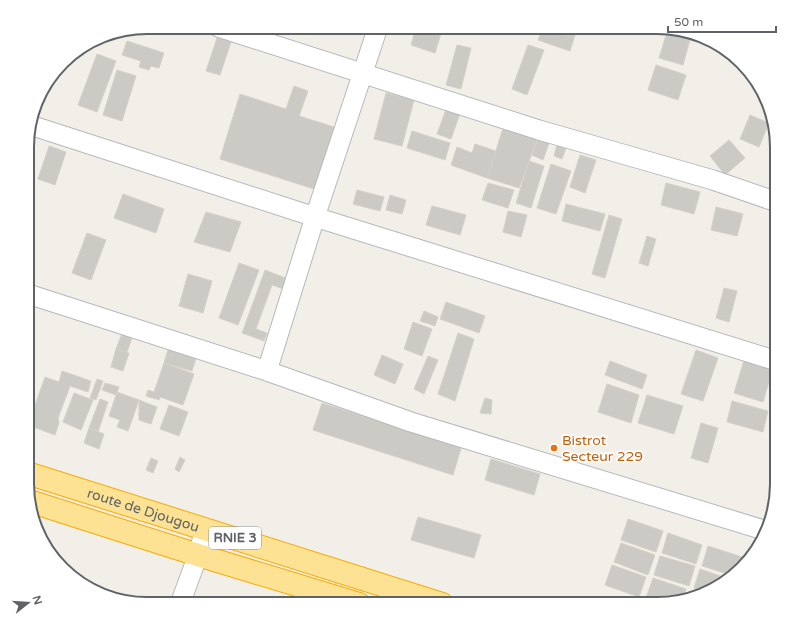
<svg xmlns="http://www.w3.org/2000/svg" width="804" height="631" viewBox="0 0 804 631" font-family="'Varela Round',sans-serif">
<rect width="100%" height="100%" fill="#f1efe8"/>
<!-- building -->
<path fill="#cccac5" stroke="#d6d1c6" d="M416 27H443L435 53 411 45Z
M543 27H578L574 38Z
M543 27 574 38 570 51 538 40Z
M668 29 691 36 683 65 659 58Z
M217 38 231 42 220 75 206 71Z
M127 41 164 53 159 68 151 66 149 70 139 67 141 61 122 55Z
M457 45 471 48 461 89 446 85Z
M528 45 544 50 527 95 512 89Z
M97 54 116 61 97 112 78 105Z
M656 65 686 75 678 100 648 90Z
M117 70 136 76 122 121 103 115Z
M294 86 308 91 299 116 334 127 314 189 220 159 240 94 286 109Z
M386 93 414 100 402 146 374 139Z
M448 104 462 108 451 139 437 134Z
M750 115 769 123 759 147 740 139Z
M505 122 539 135 519 188 487 178Z
M412 131 450 143 445 160 407 148Z
M538 139 549 143 543 160 532 155Z
M729 140 745 158 725 175 710 156Z
M475 144 496 151 487 178 451 165 457 147 472 153Z
M557 145 566 148 562 159 554 156Z
M49 146 66 152 55 185 38 179Z
M580 155 596 160 585 193 570 187Z
M529 161 544 166 531 208 516 203Z
M551 164 571 171 556 214 537 208Z
M28 183 33 185 30 199 28 198Z
M488 183 514 190 508 208 482 200Z
M666 183 700 192 694 214 661 205Z
M357 190 384 197 380 211 353 204Z
M123 194 164 209 156 233 114 218Z
M390 195 406 200 402 214 386 210Z
M566 204 605 214 600 231 562 221Z
M432 206 466 215 460 235 426 225Z
M716 207 743 214 737 236 711 230Z
M508 211 527 215 521 237 503 232Z
M206 212 241 222 230 252 194 242Z
M609 215 622 219 605 278 592 274Z
M87 233 106 240 91 280 72 273Z
M647 236 656 239 648 266 639 263Z
M239 263 259 270 238 325 219 318Z
M265 270 288 279 284 289 272 285 256 329 267 333 264 341 242 333Z
M188 274 212 281 203 313 179 306Z
M724 288 737 291 729 322 716 318Z
M446 302 485 316 479 333 440 319Z
M424 311 438 317 435 326 420 321Z
M28 321 31 322 28 337Z
M413 322 432 329 422 356 404 349Z
M123 331 133 335 127 352 116 349Z
M458 333 474 339 455 401 438 394Z
M170 343 198 352 192 371 164 363Z
M116 349 129 353 123 371 111 367Z
M696 350 718 358 703 401 681 394Z
M382 355 403 364 395 384 374 375Z
M428 356 438 360 424 394 414 389Z
M745 357 774 365 763 402 734 393Z
M610 361 647 375 642 389 605 375Z
M164 363 194 374 183 405 160 397 159 400 146 396 148 390 154 392Z
M62 371 91 381 88 392 70 386 58 418 59 423 55 435 28 425 45 377 59 382Z
M97 379 103 381 96 400 90 398Z
M105 383 119 387 116 395 102 390Z
M607 384 639 395 631 423 598 412Z
M117 392 139 400 128 431 117 427 120 420 109 416Z
M74 393 93 400 81 430 63 422Z
M647 395 683 406 674 434 638 423Z
M485 398 492 400 491 414 480 413Z
M100 399 108 402 98 432 89 428Z
M139 400 157 407 151 424 139 420Z
M732 401 768 411 763 432 727 422Z
M322 403 461 448 453 475 313 430Z
M169 405 188 412 179 436 160 429Z
M701 423 718 428 708 463 691 458Z
M89 428 104 434 99 449 84 443Z
M180 457 185 460 179 472 175 469Z
M151 458 158 461 153 473 146 470Z
M491 459 540 474 534 495 485 480Z
M418 517 481 535 474 558 411 540Z
M628 519 663 531 656 552 621 540Z
M668 533 702 545 696 564 662 553Z
M621 543 655 555 648 575 614 562Z
M708 546 742 557 737 570 731 575 702 566Z
M660 556 695 566 689 586 654 575Z
M612 565 646 577 639 597 605 585Z
M700 569 726 578 707 592 694 588Z
M653 578 686 589 683 599 661 603 646 598Z
M692 592 702 595 691 597Z"/>
<g fill="none" stroke-linecap="round" stroke-linejoin="round">
<defs>
<path id="minor" d="M218 27 539 130 713 180 777 202
M30 125 315 217 777 361
M28 294 267 371 411 422 767 531
M267 371 315 217 378 27
M180 604 198 555 205 529"/>
<g id="highway">
<path id="s1" d="M27 473 442 604"/>
<path d="M29 501 198 555 359 604"/>
</g>
</defs>
<!-- minor casing -->
<use href="#minor" stroke="#b5b8bc" stroke-width="21"/>
<!-- highway casing -->
<use href="#highway" stroke="#f9ab00" stroke-width="24"/>
<!-- minor -->
<use href="#minor" stroke="#fff" stroke-width="19"/>
<!-- highway -->
<use href="#highway" stroke="#fde293" stroke-width="22"/>
</g>
<!-- markers -->
<circle fill="#e8710a" stroke="#fff" stroke-width="1.5" cx="554" cy="448" r="4"/>
<g text-anchor="middle" dominant-baseline="central" stroke-width="3.5" stroke-linejoin="round" paint-order="stroke">
<!-- shield labels -->
<rect fill="#fff" stroke="#8f9295" stroke-width="1" x="209" y="527" width="52" height="22" rx="3"/>
<g font-size="13" font-weight="bold" fill="#5f6368">
<text x="235" y="538">RNIE 3</text>
</g>
<!-- food labels -->
<g font-size="14" fill="#c56008" stroke="#fff" text-anchor="start">
<text x="562" y="440">Bistrot<tspan x="562" dy="16">Secteur 229</tspan></text>
</g>
<!-- street labels -->
<g font-size="14" fill="#5f6368" stroke="#fff">
<text stroke="none"><textPath href="#s1" startOffset="122">route de Djougou</textPath></text>
</g>
</g>
<!-- crop -->
<path d="M0 0H804V631H0ZM147 34H657A113 113 0 0 1 770 147V484A113 113 0 0 1 657 597H147A113 113 0 0 1 34 484V147A113 113 0 0 1 147 34Z" fill="#fff" fill-rule="evenodd"/>
<path fill="none" stroke="#5f6368" stroke-width="2" d="M147 34H657A113 113 0 0 1 770 147V484A113 113 0 0 1 657 597H147A113 113 0 0 1 34 484V147A113 113 0 0 1 147 34Z"/>
<!-- north arrow -->
<g transform="translate(28 603) rotate(73)" stroke="#ffffff" stroke-width="3" paint-order="stroke">
<path d="M0-3L7 15L0 10L-7 15Z" fill="#5f6368"/>
<text y="-6" font-size="11" font-weight="bold" text-anchor="middle" fill="#5f6368">N</text>
</g>
<!-- scale -->
<path d="M668 26v6h108v-6" fill="none" stroke="#5f6368" stroke-width="2"/>
<text x="674" y="26" font-size="12" fill="#5f6368" stroke="#ffffff" stroke-width="3" paint-order="stroke">50 m</text>
</svg>
